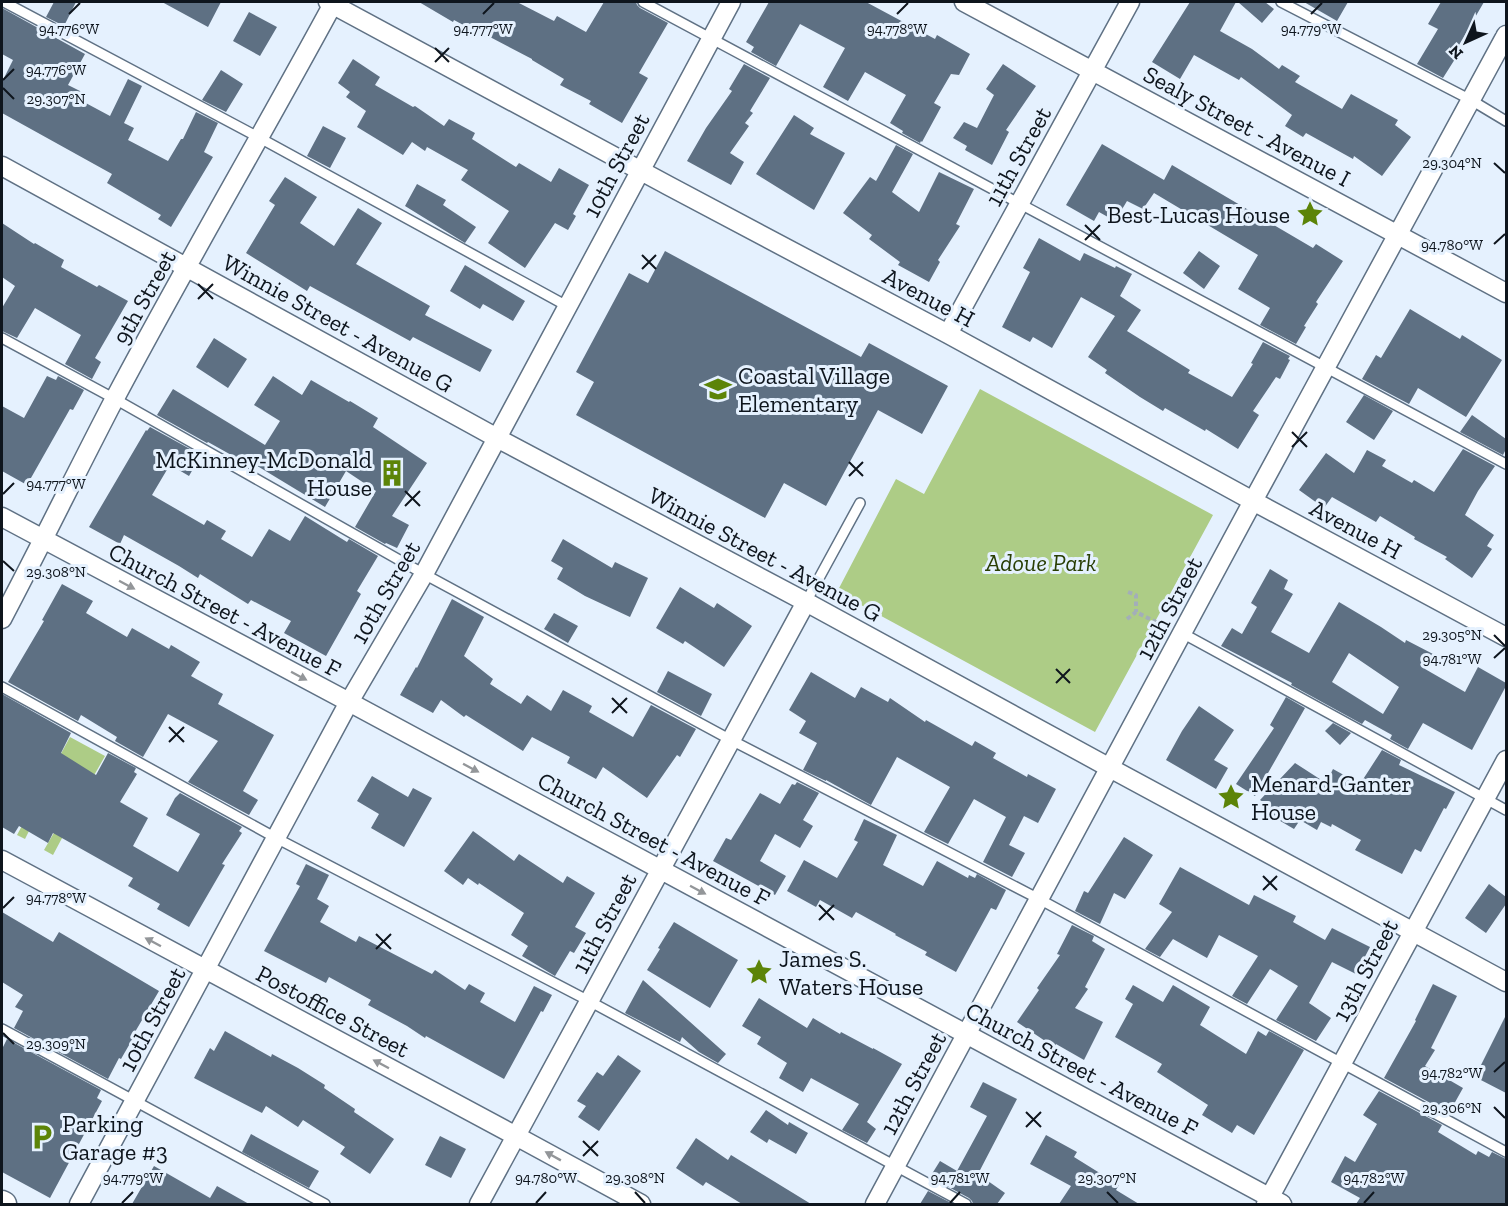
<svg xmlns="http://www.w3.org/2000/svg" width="1508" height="1206" viewBox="0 0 1508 1206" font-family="'Zilla Slab',serif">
<rect width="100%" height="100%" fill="#e5f1fe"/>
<!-- green -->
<path fill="#adcc86" d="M980 389 1213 515 1095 732 837 592 896 479 924 494Z
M70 737 105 756 92 779 93 780 53 855 44 850 86 777 29 831 25 839 17 835Z"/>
<!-- building -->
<path fill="#5e7083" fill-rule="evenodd" d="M54 2H76L64 26 46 17Z
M162 2H221L208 27Z
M419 2H517L554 21 557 16 586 32 604 2H636L637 5 640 8 668 23 639 73 648 78 622 123 589 104 591 101 560 85 564 79 532 60V59L490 37 489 39 454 20 453 22Z
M769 2H866L935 39 937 35 970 54 959 75 951 74 934 103 941 107 922 142 921 141 920 143 902 133 903 131 890 123 906 95 865 72 848 101 823 87 845 48 800 24 776 66 751 52 754 47 746 42Z
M1190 2H1236L1220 31 1252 49 1279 69 1282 65 1300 76 1295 82 1342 109 1351 94 1398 120 1395 125 1411 137 1382 176 1354 156 1353 159 1306 133 1303 137 1285 126 1292 115 1241 77 1239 80 1194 55 1180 79 1152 62Z
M1238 2H1265L1274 9 1262 23Z
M1304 2H1348L1337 21Z
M1441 2H1484L1452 57 1455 59 1443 78 1417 64 1438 29 1428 24Z
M2 8 85 54 68 85 86 94 82 101 110 116 128 79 142 86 124 123 134 128 128 140 168 161 181 139H183L196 112 218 123 204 152 213 157 171 227 158 219 161 215 107 183 112 174 2 113V82L13 60 2 54Z
M249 12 277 27 260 56 233 41Z
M353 59 380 77 375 85 413 107 415 106 444 126 449 119 475 133 472 139 516 167 519 163 551 182 559 168 589 185 573 214 576 216 568 230 555 223 525 268 488 243 509 211 461 180 468 170 427 147 425 151 412 142 403 155 357 127 366 111 346 97 350 92 338 83Z
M744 64 770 78 750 111 753 113 745 123 749 126 730 153 744 162 731 185 687 161 706 128 732 91 729 89Z
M1003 64 1036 86 1006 130 1009 132 992 165 965 150 967 146 953 138 964 122 977 128 994 95 986 89Z
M221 70 243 84 226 112 202 100Z
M794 115 814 128 810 134 845 153 814 210 756 174Z
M323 126 346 138 330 168 307 156Z
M1102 144 1164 180 1172 165 1313 248 1316 244 1343 261 1316 302 1318 304 1304 326 1306 327 1296 344 1260 325 1270 308 1238 289 1258 255 1154 193 1143 209 1127 201 1115 221 1099 212 1094 221 1066 205Z
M896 145 913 154 892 192 919 212 939 172 974 189 956 224 960 226 938 260 940 262 929 282 898 265 900 262 869 239 872 235 843 213 870 177 876 181Z
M285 177 317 197 300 223 334 246 358 208 382 223 356 264 430 306 425 315 492 350 480 372 413 337 410 341 310 286 307 291 246 253 275 205 269 201Z
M417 184 446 200 443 205 476 227 465 243 405 206Z
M2 223 34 244 35 243 64 260 61 267 97 287 99 285 128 301 95 358 101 362 92 379 65 364 81 335 35 308 17 338 2 331V308L15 286 2 277Z
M1039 238 1080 261 1084 253 1115 268 1116 266 1132 274 1120 296 1141 310 1127 331 1190 370 1188 373 1232 397 1253 364 1251 363 1263 342 1290 356 1288 359 1290 360 1280 379 1276 377 1253 411 1259 415 1238 449 1206 429 1205 431 1165 408 1163 411 1140 397 1105 373 1107 370 1088 357 1115 316 1081 297 1052 348 1033 337 1030 342 1002 327 1030 272 1023 268Z
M665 251 861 357 869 343 948 386 922 434 878 410 826 506 784 483 765 518 576 415 594 382 576 372 629 273 648 283Z
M1199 251 1220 266 1204 289 1183 273Z
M465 265 525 301 513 321 483 304 480 309 450 291Z
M1410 309 1460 339 1462 335 1502 360 1466 417 1418 388 1409 404 1362 379 1376 355 1381 358Z
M214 338 247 359 228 388 196 367Z
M47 376 56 380 58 376 84 390 73 410 70 409 27 485 2 471V406L24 418Z
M273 376 302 395 311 380 349 402 350 401 378 418 373 427 427 463 392 516 409 525 397 548 386 543 385 544 355 527 376 491 346 471 325 507 244 458 242 461 208 442 207 443 157 415 173 389 265 445 280 421 254 405Z
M1364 395 1393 411 1374 440 1346 422Z
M1472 415 1506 439V449L1503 455 1460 432Z
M150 427 201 455 189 476 172 466 170 470 168 468 152 495 204 525 207 520 226 531 221 539 252 557 269 529 290 541 305 516 347 542 349 539 378 556 357 591 361 594 326 656 284 633 291 621 251 600 248 604 200 574 198 578 179 566 124 535 120 544 89 527 146 430 147 431Z
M1463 449 1495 466 1478 491 1465 515 1494 535 1487 546 1492 549 1472 578 1445 559 1447 557 1414 539 1415 537 1380 516 1376 522 1332 497 1324 508 1299 490 1326 453 1354 473 1367 450 1386 460 1382 466 1412 483 1414 480 1434 492Z
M563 539 612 568 615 562 648 578 630 617 585 596 557 579 563 568 551 561Z
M1270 569 1288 580 1284 589 1293 594 1271 632 1309 653 1339 602 1381 627 1405 643 1406 640 1433 654 1425 669 1465 692 1478 667 1506 683V686L1472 750 1423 723 1408 749 1390 739 1392 735 1365 720 1362 724 1291 685 1292 683 1221 646 1232 628 1242 634 1257 607 1251 603ZM1349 653 1399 687 1383 714 1332 682Z
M62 584 93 601 86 613 127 637 132 628 169 649 171 645 200 662 191 676 223 694 218 704 274 735 243 791 258 800 249 815 188 782 218 741 168 714 143 757 115 741 117 737 81 715 78 721 8 682 44 621 42 620Z
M680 587 714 608 717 603 752 626 724 667 685 641 683 644 656 628Z
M452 599 484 617 464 656 493 679 490 684 521 704 527 695 551 711 563 690 592 706 589 712 633 737 651 705 696 729 680 757 677 755 647 798 603 767 596 779 567 763 570 757 532 737 523 751 466 715 464 717 441 700 433 713 400 695 416 667 417 668Z
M554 613 578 626 568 643 544 629Z
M668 671 712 694 701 716 657 692Z
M811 672 855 698 861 687 888 702 890 698 925 722 926 720 972 746 975 741 996 753 993 758 1027 777 1028 774 1056 789 1038 823 1024 816 1009 845 1025 853 1012 877 983 862 1006 817 974 799 948 844 924 832 950 787 897 757 871 805 826 780V781L803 770 817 743 799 733 806 721 789 710Z
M2 694 71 733 61 753 96 775 108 753 136 768 134 772 137 774 120 802 148 818 133 846 178 872 200 834 166 815 175 798 180 793 242 827 239 831 242 833 222 864 225 865 189 927 157 909 160 904 128 886 133 878 53 833 48 843 19 826 14 834 2 827Z
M1286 697 1305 708 1255 796 1236 784 1274 728 1270 725Z
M1199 706 1234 730 1214 760 1228 768 1216 789 1166 760 1182 731Z
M1333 723 1351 733 1340 745 1325 731Z
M1382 750 1401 760 1399 765 1455 792 1446 809 1444 808 1421 852 1415 849 1402 874 1355 850 1361 840 1332 824 1331 827 1321 822 1317 830 1300 820 1294 829 1265 812 1269 806 1260 800 1295 763 1326 783 1333 769 1360 784Z
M372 776 408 797 413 788 432 798 404 847 371 828 379 814 357 801Z
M797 782 819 793 803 820 813 826 800 848 775 834 760 861 786 876 775 895 713 861 726 838 731 840 760 793 780 804 792 784 795 785Z
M864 819 897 835 883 865 923 886 937 861 968 878 969 875 975 878 977 874 1006 890 996 910 991 908 956 972 925 955 927 952 895 935 896 934 856 912 852 918 820 900 816 907 787 891 804 860 837 878 858 842 854 840Z
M473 831 514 861 519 854 563 883 567 876 595 893 575 927 586 933 574 953 570 951 555 976 522 956 528 946 511 935 524 913 479 883 478 885 468 878 463 885 444 871Z
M1124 837 1153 855 1125 899 1114 893 1100 924 1075 911 1084 891 1088 893Z
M306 864 329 875 317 899 329 906 320 922 356 942 359 936 432 974 435 970 465 990 469 984 485 993 480 1002 515 1022 534 986 552 995 543 1012 541 1011 504 1079 426 1036 425 1038 407 1026 368 1005 371 1000 329 977 326 983 264 951 300 886 296 884Z
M1180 867 1249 905 1254 895 1296 916 1293 922 1325 940 1332 928 1370 947 1356 974 1332 962 1309 1003 1331 1018 1316 1041 1276 1020 1298 986 1270 969 1247 1004 1232 996 1258 956 1219 935 1207 958 1173 939 1160 957 1145 949 1172 912 1159 904Z
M1489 884 1506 897V904L1486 933 1465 918Z
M2 912 53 942 59 932 159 991 135 1032 136 1033 121 1059 119 1058 108 1079 14 1028 23 1011 15 1007 23 995 2 982Z
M674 922 738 960 710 1008 647 970 660 949 658 948Z
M1072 925 1094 936 1092 941 1105 949 1085 987 1088 989 1075 1008 1103 1022 1084 1060 1056 1044 1054 1047 1017 1022 1039 990 1037 988 1060 955 1057 954Z
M643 980 726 1054 718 1063 699 1052 682 1037 680 1042 625 1013Z
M1433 984 1457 996 1431 1048 1435 1050 1425 1066 1463 1088 1449 1113 1384 1078 1416 1021 1415 1020Z
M1133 985 1163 1002 1173 985 1210 1007 1200 1025 1246 1054 1258 1031 1266 1036 1269 1031 1304 1050 1254 1135 1237 1125 1232 1133 1202 1115 1208 1105 1157 1072 1162 1064 1115 1037 1133 1004 1125 999Z
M759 998 807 1028 813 1018 840 1034 841 1032 873 1049V1048L902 1064 867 1122 876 1129 867 1143 842 1130 859 1104 811 1078 803 1092 779 1078 787 1063 757 1044 761 1037 742 1026Z
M1506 1015V1093L1475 1077Z
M225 1031 271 1057 272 1054 298 1068 325 1085 324 1088 355 1109 354 1112 394 1139 370 1174 340 1154 345 1147 303 1120 298 1127 266 1106 262 1113 194 1078 210 1048 214 1051Z
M7 1039 101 1090 97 1098 102 1101 50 1198 2 1172V1049Z
M618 1055 641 1071 599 1131 578 1117 586 1106 577 1101 597 1072 603 1076Z
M983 1082 1017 1099 978 1174 1005 1193 997 1204H973L972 1201 969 1198 930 1177 940 1161 957 1171 987 1116 970 1107Z
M1379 1091 1442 1125 1438 1132 1476 1155 1478 1151 1489 1157 1492 1152 1506 1159V1204H1356L1360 1198 1331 1182 1345 1156 1355 1162 1377 1124 1363 1115Z
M766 1110 788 1125 789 1122 808 1133 796 1154 769 1139 767 1143 750 1132Z
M251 1134 319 1171 309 1188 242 1152Z
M1046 1135 1077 1152 1074 1157 1119 1185 1116 1190 1139 1204H1059L1071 1186 1030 1164Z
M440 1136 466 1149 451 1178 425 1165Z
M696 1138 728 1160 731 1155 811 1204H742L706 1182 703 1186 676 1168Z
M154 1166 210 1198 217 1186 249 1204H132Z
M928 1191 953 1204H920Z"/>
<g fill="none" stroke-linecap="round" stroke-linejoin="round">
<defs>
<path id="service" d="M4 2 258 137 567 306
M643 2 1506 464
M1281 2 1471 100 1506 121
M2 338 115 399 424 574 731 740 1039 899 1506 1152
M806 602 860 503
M1182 633 1506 810
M2 687 276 838 589 1001 966 1204
M2 1029 325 1204"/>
<path id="minor" d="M328 2 669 186 948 334 1253 501 1506 637
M964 2 1506 293
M2 166 497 438 806 602 1110 768 1506 982
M948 334 1130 2
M2 517 349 702 1282 1204
M2 619C40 547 76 473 114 400 185 266 262 135 334 2
M2 860 516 1136 641 1204
M79 1204 349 702 424 574 731 2
M479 1204 806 602
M875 1204 1253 501 1506 35
M1266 1204 1506 760"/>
<path id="secondary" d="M2 1203 4 1204"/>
</defs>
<!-- service casing -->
<use href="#service" stroke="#5f7184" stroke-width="12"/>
<!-- minor casing -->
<use href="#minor" stroke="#5f7184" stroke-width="21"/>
<!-- secondary casing -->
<use href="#secondary" stroke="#5f7184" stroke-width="27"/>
<!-- path -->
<path stroke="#a3aeb9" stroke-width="4" stroke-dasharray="4.5 3" stroke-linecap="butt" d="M1128 592 1136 595V612
M1127 619 1136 612 1158 623"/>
<!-- service -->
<use href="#service" stroke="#fff" stroke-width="9"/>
<!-- minor -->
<use href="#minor" stroke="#fff" stroke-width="18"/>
<!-- secondary -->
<use href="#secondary" stroke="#fff" stroke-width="24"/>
</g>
<!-- one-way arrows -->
<defs><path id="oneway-solid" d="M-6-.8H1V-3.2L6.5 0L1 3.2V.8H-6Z" transform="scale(1.5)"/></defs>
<g fill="#939699">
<use href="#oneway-solid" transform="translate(127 585) rotate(28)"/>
<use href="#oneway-solid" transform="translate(299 676) rotate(28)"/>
<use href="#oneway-solid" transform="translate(471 768) rotate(28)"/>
<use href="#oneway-solid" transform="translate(698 890) rotate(28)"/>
<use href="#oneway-solid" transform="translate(153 942) rotate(-152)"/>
<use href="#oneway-solid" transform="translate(381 1064) rotate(-152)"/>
<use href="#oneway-solid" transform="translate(553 1156) rotate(-151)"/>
</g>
<!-- ticks -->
<path fill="none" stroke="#0e151d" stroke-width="2" d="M69 14 80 3M483 14 494 3M897 14 908 3M1311 14 1322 3M435 48 449 62M435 62 449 48M3 80 14 69M3 88 14 99M1494 163 1505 173M1085 225 1100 240M1085 240 1100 225M1494 244 1505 234M642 255 656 269M642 269 656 255M198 284 213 299M198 299 213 284M1292 432 1307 447M1292 447 1307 432M849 462 863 476M849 476 863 462M405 491 420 506M3 494 14 483M405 506 420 491M3 561 14 571M1494 635 1505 646M1494 658 1505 648M1056 669 1070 683M1056 683 1070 669M612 698 627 713M612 713 627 698M169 727 184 742M169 742 184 727M1263 876 1277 890M1263 890 1277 876M819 905 834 920M3 908 14 897M819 920 834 905M376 934 391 949M376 949 391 934M3 1033 14 1044M1494 1072 1505 1062M1494 1107 1505 1118M1026 1112 1041 1127M1026 1127 1041 1112M583 1141 598 1156M583 1156 598 1141M635 1192 645 1203M1107 1192 1118 1203M122 1203 133 1192M536 1203 546 1192M950 1203 960 1192M1364 1203 1374 1192"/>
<!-- icons -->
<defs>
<symbol id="sight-bare" viewBox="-9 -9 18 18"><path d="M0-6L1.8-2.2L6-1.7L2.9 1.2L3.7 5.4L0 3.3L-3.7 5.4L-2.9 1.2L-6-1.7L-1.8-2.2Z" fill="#5c8408" stroke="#e5f1fe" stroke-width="2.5" paint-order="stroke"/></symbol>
<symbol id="school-bare" viewBox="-9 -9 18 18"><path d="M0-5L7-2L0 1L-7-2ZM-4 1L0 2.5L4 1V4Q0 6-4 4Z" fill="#5c8408" stroke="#e5f1fe" stroke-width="2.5" paint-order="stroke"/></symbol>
<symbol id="building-bare" viewBox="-9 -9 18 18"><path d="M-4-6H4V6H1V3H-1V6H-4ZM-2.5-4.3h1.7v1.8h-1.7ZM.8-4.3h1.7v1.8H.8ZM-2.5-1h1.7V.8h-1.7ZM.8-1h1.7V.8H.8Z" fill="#5c8408" stroke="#e5f1fe" stroke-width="2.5" paint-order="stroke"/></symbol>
<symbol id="parking-bare" viewBox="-9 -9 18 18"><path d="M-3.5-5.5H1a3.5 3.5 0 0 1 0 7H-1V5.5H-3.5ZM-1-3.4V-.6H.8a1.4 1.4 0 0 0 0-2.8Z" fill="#5c8408" stroke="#e5f1fe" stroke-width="2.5" paint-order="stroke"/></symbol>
</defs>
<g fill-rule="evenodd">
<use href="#sight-bare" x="1291" y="195" width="38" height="38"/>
<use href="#school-bare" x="699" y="370" width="38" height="38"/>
<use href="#building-bare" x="373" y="454" width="38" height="38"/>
<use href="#sight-bare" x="1212" y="778" width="38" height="38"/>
<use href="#sight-bare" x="740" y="953" width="38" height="38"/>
<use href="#parking-bare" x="23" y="1118" width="38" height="38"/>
</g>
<g text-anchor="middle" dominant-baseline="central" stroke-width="6" stroke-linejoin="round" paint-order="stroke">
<!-- street labels -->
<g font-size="24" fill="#0e151d" stroke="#e5f1fe">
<text transform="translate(1247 126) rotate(28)">Sealy Street - Avenue I</text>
<text transform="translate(1018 156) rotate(-61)">11th Street</text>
<text transform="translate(616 165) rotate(-62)">10th Street</text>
<text transform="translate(144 297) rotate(-61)">9th Street</text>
<text transform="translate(929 297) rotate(28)">Avenue H</text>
<text transform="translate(338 323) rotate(29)">Winnie Street - Avenue G</text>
<text transform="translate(1356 529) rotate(28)">Avenue H</text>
<text transform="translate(765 554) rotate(28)">Winnie Street - Avenue G</text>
<text transform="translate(385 592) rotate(-60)">10th Street</text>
<text transform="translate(1169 608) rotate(-62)">12th Street</text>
<text transform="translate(225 610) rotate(28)">Church Street - Avenue F</text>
<text transform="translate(654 839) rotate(28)">Church Street - Avenue F</text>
<text transform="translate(604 923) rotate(-62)">11th Street</text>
<text transform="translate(1365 970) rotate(-62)">13th Street</text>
<text transform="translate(333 1011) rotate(28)">Postoffice Street</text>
<text transform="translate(152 1019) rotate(-62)">10th Street</text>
<text transform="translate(1082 1069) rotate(28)">Church Street - Avenue F</text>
<text transform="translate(913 1083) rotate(-62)">12th Street</text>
</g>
<!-- poi labels -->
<g font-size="24" fill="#0e151d" stroke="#e5f1fe" text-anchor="start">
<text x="1290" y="214" text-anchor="end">Best-Lucas House</text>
<text x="738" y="375">Coastal Village<tspan x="738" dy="28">Elementary</tspan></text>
<text x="372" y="459" text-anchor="end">McKinney-McDonald<tspan x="372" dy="28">House</tspan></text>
<text x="1251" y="783">Menard-Ganter<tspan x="1251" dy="28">House</tspan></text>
<text x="779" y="958">James S.<tspan x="779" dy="28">Waters House</tspan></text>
<text x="62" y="1123">Parking<tspan x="62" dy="28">Garage #3</tspan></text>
</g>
<!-- park labels -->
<g font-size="24" font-style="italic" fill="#293e04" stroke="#e5f1fe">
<text x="1041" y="562">Adoue Park</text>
</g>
</g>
<g font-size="15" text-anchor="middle" fill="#0e151d" stroke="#e5f1fe" stroke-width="6" stroke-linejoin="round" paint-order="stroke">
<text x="69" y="34">94.776°W</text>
<text x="483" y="34">94.777°W</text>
<text x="897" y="34">94.778°W</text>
<text x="1311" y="34">94.779°W</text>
<text x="56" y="75">94.776°W</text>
<text x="56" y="104">29.307°N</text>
<text x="1452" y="168">29.304°N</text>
<text x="1452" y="250">94.780°W</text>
<text x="56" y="489">94.777°W</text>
<text x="56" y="577">29.308°N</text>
<text x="1452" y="640">29.305°N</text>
<text x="1452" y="664">94.781°W</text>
<text x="56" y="903">94.778°W</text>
<text x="56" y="1049">29.309°N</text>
<text x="1452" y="1078">94.782°W</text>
<text x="1452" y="1113">29.306°N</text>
<text x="133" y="1183">94.779°W</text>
<text x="546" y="1183">94.780°W</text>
<text x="960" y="1183">94.781°W</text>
<text x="1374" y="1183">94.782°W</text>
<text x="635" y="1183">29.308°N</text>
<text x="1107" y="1183">29.307°N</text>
</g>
<!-- border -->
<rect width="1508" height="1206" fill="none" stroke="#0e151d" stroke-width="6"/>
<!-- north arrow -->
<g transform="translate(1466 42) rotate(225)" stroke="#e5f1fe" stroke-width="4.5" paint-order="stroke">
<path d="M0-4.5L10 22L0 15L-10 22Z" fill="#0e151d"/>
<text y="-9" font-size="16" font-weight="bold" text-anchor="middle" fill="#0e151d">N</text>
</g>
</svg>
